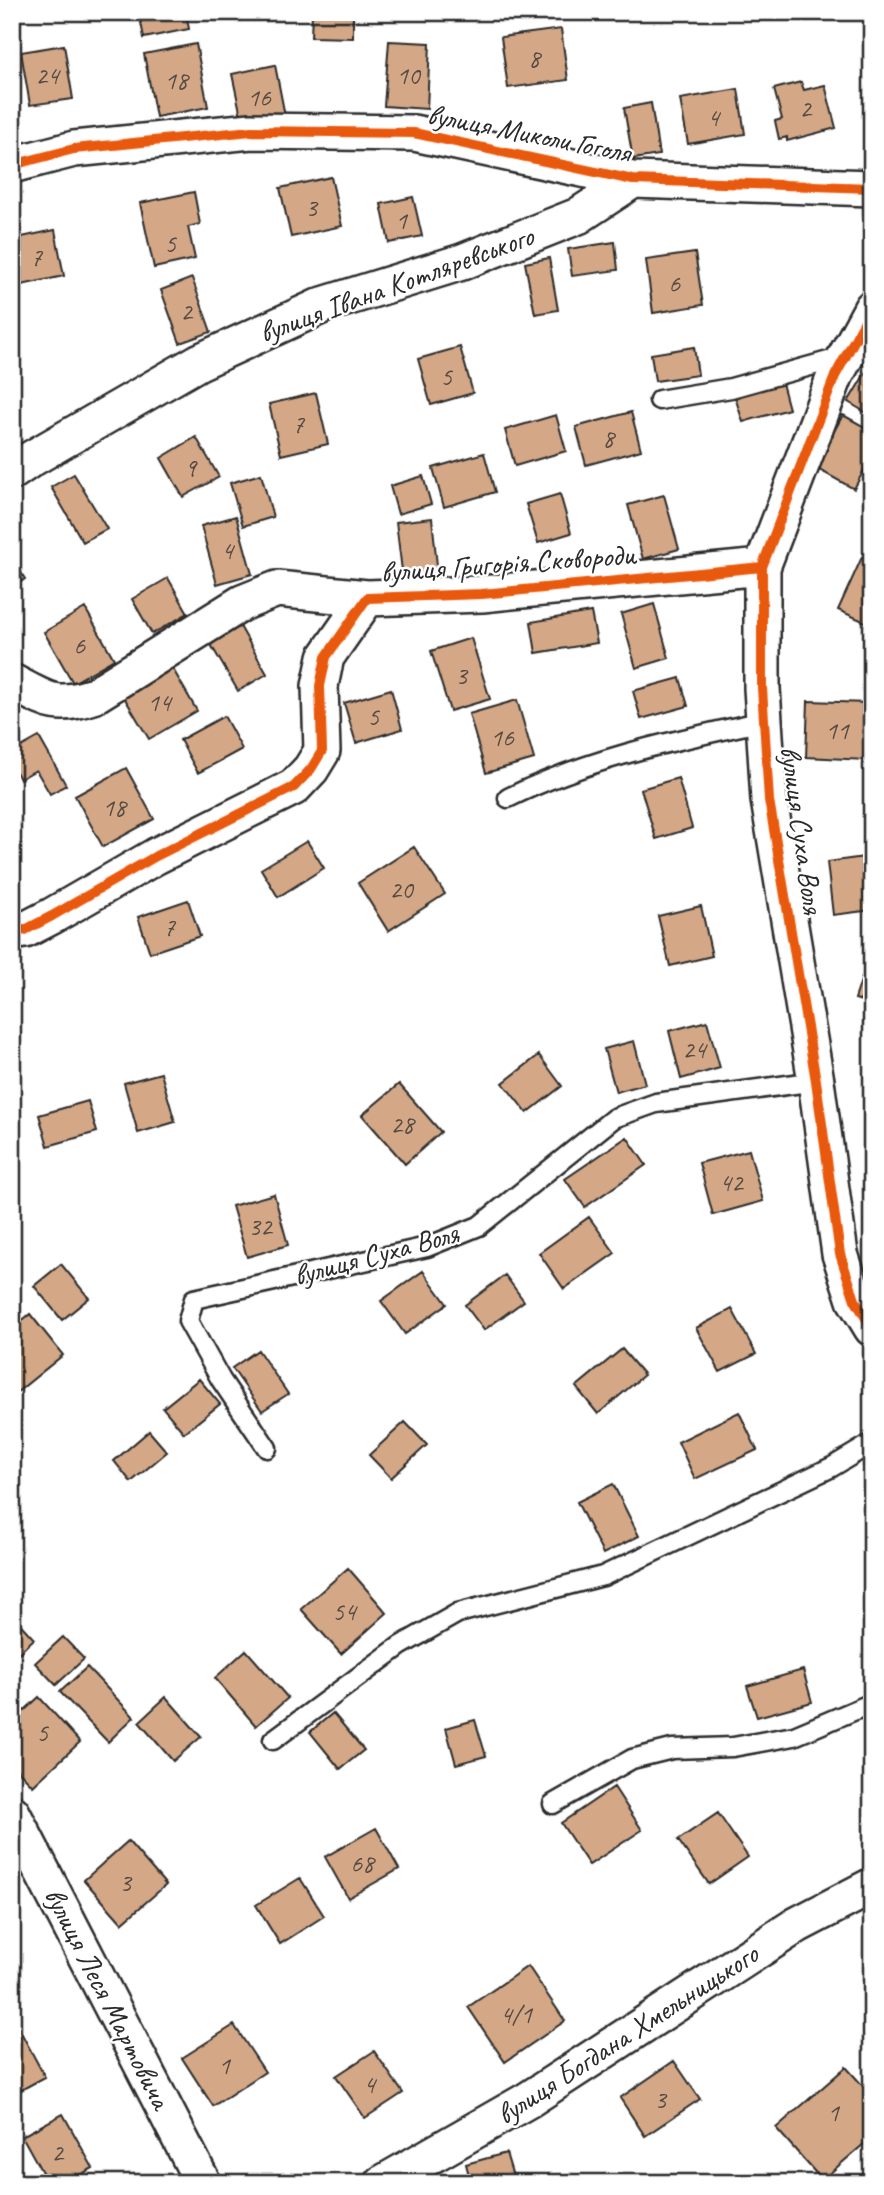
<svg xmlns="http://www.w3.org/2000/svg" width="884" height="2195" viewBox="0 0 884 2195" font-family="Caveat,sans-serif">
<rect width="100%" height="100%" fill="#fff"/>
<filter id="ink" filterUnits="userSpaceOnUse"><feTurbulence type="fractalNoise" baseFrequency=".0143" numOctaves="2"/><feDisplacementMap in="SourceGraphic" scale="14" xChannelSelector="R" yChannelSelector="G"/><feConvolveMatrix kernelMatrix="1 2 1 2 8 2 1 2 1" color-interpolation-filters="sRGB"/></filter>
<g filter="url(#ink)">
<!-- building -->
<path fill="#d4a886" stroke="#2b2b2b" stroke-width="2" d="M139 12H186L189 29 144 38Z
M312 12H353V38L311 37Z
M561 29 568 80 508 88 501 37Z
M389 41 430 43 427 109 384 106Z
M196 44 208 107 156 117 144 54Z
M64 45 73 99 30 105 21 52Z
M275 65 286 121 244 130 232 74Z
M801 82 804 90 825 85 836 128 787 141V137L779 139 775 121 782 119 774 89Z
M738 89 745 134 688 144 680 99Z
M651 103 659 155 633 159 624 108Z
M331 177 342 226 291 237 280 188Z
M194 192 200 224 188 227 195 259 154 268 140 203Z
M413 197 422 236 389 243 381 204Z
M55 230 64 276 12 287V239Z
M615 242 618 270 572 276 568 249Z
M695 253 703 305 653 313 646 260Z
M549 258 558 310 535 314 525 263Z
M192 278 211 332 180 343 161 290Z
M460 347 473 393 431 405 418 359Z
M694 347 698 375 655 381 651 354Z
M872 362V416L848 402Z
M782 383 789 409 743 422 735 397Z
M316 393 328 444 281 455 269 404Z
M631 412 641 450 586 465 576 427Z
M556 415 566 451 515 466 505 430Z
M843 415 872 431V455L854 489 814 467Z
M196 437 219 477 183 497 161 458Z
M484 453 495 492 444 507 433 468Z
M74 474 107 529 83 542 51 487Z
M261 474 273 517 243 526 230 483Z
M423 476 431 504 398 514 390 486Z
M560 494 571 533 538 543 526 504Z
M664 495 679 549 643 559 628 505Z
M236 516 252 574 217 584 201 526Z
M432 518 438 575 403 579 396 522Z
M862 557 872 562V625L838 610Z
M12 558 25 579 12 588Z
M168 578 188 613 152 634 132 599Z
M654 604 669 658 636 668 621 614Z
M85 608 114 659 73 683 44 632Z
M591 612 597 643 536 653 531 622Z
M237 621 267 674 238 691 207 638Z
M471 638 490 699 450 711 431 651Z
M170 664 197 711 149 739 121 692Z
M680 678 688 706 641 719 633 691Z
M391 689 402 729 356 743 344 703Z
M517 700 534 759 486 773 469 714Z
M808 701 868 703 866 760 806 757Z
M224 716 242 749 198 773 180 740Z
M39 737 66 785 50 794 36 770 20 779 12 765V752Z
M126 768 154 819 103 847 75 796Z
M678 778 692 828 656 839 641 789Z
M307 841 324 868 278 897 261 869Z
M414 847 445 894 388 931 358 883Z
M872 856V910L833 915 827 862Z
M188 900 200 936 150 953 138 917Z
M701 906 712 956 670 966 658 916Z
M869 956H872V1004L855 999Z
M707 1021 720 1068 681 1079 669 1031Z
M634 1041 645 1084 616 1092 604 1049Z
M539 1055 562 1086 527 1113 503 1083Z
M161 1073 175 1122 138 1133 124 1083Z
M399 1084 441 1132 405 1164 362 1115Z
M88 1101 97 1132 48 1146 39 1115Z
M627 1137 646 1165 585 1207 565 1179Z
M749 1150 763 1201 713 1215 699 1163Z
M274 1194 288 1245 247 1257 232 1206Z
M589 1217 615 1253 564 1289 539 1253Z
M61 1264 89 1298 62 1320 34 1286Z
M423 1271 447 1304 405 1334 381 1301Z
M505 1275 524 1301 484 1330 465 1305Z
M732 1309 756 1354 720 1372 696 1328Z
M30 1314 63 1355 16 1393 12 1388V1340L18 1335 13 1328Z
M622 1349 644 1375 598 1414 576 1387Z
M258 1350 288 1394 262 1411 232 1368Z
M199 1379 220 1404 184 1433 163 1408Z
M739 1412 757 1450 695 1479 678 1442Z
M405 1422 427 1445 391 1478 369 1455Z
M149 1431 167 1452 131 1482 114 1461Z
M613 1484 639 1536 603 1554 577 1502Z
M348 1568 387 1613 341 1654 301 1609Z
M12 1615 34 1639 12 1659Z
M63 1637 84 1659 56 1685 35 1663Z
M246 1650 288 1698 256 1726 215 1678Z
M87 1667 134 1717 108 1742 60 1692Z
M803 1670 812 1702 757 1717 747 1686Z
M39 1697 80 1742 33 1786 12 1764V1722Z
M166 1697 201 1737 173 1761 139 1722Z
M333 1713 364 1750 340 1769 310 1732Z
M475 1720 486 1756 456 1764 446 1728Z
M614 1787 642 1830 589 1865 561 1823Z
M718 1813 748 1857 709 1884 678 1840Z
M376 1828 399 1869 348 1898 325 1857Z
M128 1841 166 1885 122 1923 84 1880Z
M300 1878 324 1916 280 1944 256 1905Z
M528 1966 565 2021 505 2062 468 2007Z
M16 2023 45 2077 12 2095V2025Z
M234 2025 265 2072 213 2106 182 2058Z
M374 2051 403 2093 365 2118 336 2076Z
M674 2061 700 2099 645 2136 620 2098Z
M846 2067 872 2096V2137L822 2180 776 2128Z
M63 2114 93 2168 65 2183H48L22 2136Z
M506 2153 515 2183H471L466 2164Z"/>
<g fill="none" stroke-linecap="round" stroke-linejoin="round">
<defs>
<path id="service" d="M659 400 731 388 843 357
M508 798C589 758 677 740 764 721
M267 1448 221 1380 188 1321 194 1299 427 1247 479 1226 614 1118 656 1103 816 1081
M273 1740 400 1646 458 1613 603 1576 832 1467 872 1443
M553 1804 632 1759 672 1749 733 1747 794 1736 872 1703"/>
<path id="minor" d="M12 165 74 149 251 131 414 133 633 180 872 188
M872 308 835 376 762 567V688L769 800 816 1081 840 1254 855 1300 872 1328
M12 472 31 459 199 362 323 305 462 262 578 216 633 180
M12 682C47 700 54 709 93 696L242 603 277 589 367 598
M12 932 25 930 52 916 156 856 294 787 311 769 322 751 320 686 326 657 367 598 482 594 762 567
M12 1813 203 2183
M383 2183 528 2100 797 1925 872 1886"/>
</defs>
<!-- service casing -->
<use href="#service" stroke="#2b2b2b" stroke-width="23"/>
<!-- minor casing -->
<use href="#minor" stroke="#2b2b2b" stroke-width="40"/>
<!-- service -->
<use href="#service" stroke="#fff" stroke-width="18"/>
<!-- minor -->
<use href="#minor" stroke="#fff" stroke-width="35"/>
<defs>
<path id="cycleway" d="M12 165 74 149 251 131 414 133 633 180 872 188
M872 308 835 376 762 567V688L769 800 816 1081 840 1254 855 1300 872 1328
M12 932 25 930 52 916 156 856 294 787 311 769 322 751 320 686 326 657 367 598 482 594 762 567"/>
</defs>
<!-- cycleway casing -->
<use href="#cycleway" stroke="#fff" stroke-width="15"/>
<!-- cycleway -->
<use href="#cycleway" stroke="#e8590c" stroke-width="10"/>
</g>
</g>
<g text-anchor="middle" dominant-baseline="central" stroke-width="5" stroke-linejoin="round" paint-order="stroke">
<!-- number labels -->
<g font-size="26" fill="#554a42">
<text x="534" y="58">8</text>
<text x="47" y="75">24</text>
<text x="408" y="75">10</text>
<text x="176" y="80">18</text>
<text x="259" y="97">16</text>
<text x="805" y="108">2</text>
<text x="713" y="117">4</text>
<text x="311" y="207">3</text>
<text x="401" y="220">1</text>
<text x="170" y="243">5</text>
<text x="36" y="257">7</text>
<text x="674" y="283">6</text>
<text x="186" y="311">2</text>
<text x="446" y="376">5</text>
<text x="298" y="424">7</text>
<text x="608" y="438">8</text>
<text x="190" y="467">9</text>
<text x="227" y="550">4</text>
<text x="79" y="645">6</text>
<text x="461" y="675">3</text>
<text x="159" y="702">14</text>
<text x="373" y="716">5</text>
<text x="837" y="730">11</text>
<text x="502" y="737">16</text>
<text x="114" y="807">18</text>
<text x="401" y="889">20</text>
<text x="169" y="927">7</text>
<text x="694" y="1049">24</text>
<text x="402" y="1124">28</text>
<text x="731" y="1182">42</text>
<text x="260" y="1226">32</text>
<text x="344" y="1611">54</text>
<text x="42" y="1732">5</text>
<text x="362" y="1863">68</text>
<text x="125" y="1882">3</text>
<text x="516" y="2014">4/1</text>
<text x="224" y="2065">1</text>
<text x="369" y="2084">4</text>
<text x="660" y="2099">3</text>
<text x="833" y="2112">1</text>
<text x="57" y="2152">2</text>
</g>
<!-- street labels -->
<g font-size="30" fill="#2b2b2b" stroke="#fff">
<text transform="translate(529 133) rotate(11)">вулиця Миколи Гоголя</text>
<text transform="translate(396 284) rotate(-20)">вулиця Івана Котляревського</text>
<text transform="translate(508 563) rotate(-4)">вулиця Григорія Сковороди</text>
<text transform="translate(802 830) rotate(82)">вулиця Суха Воля</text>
<text transform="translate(376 1254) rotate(-15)">вулиця Суха Воля</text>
<text transform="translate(108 1998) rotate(63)">вулиця Леся Мартовича</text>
<text transform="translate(627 2034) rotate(-33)">вулиця Богдана Хмельницького</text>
</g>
</g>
<!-- margin -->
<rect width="884" height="2195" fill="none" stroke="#fff" stroke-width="42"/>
<rect x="21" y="21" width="842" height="2153" fill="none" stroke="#2b2b2b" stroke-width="2.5" filter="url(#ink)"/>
</svg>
